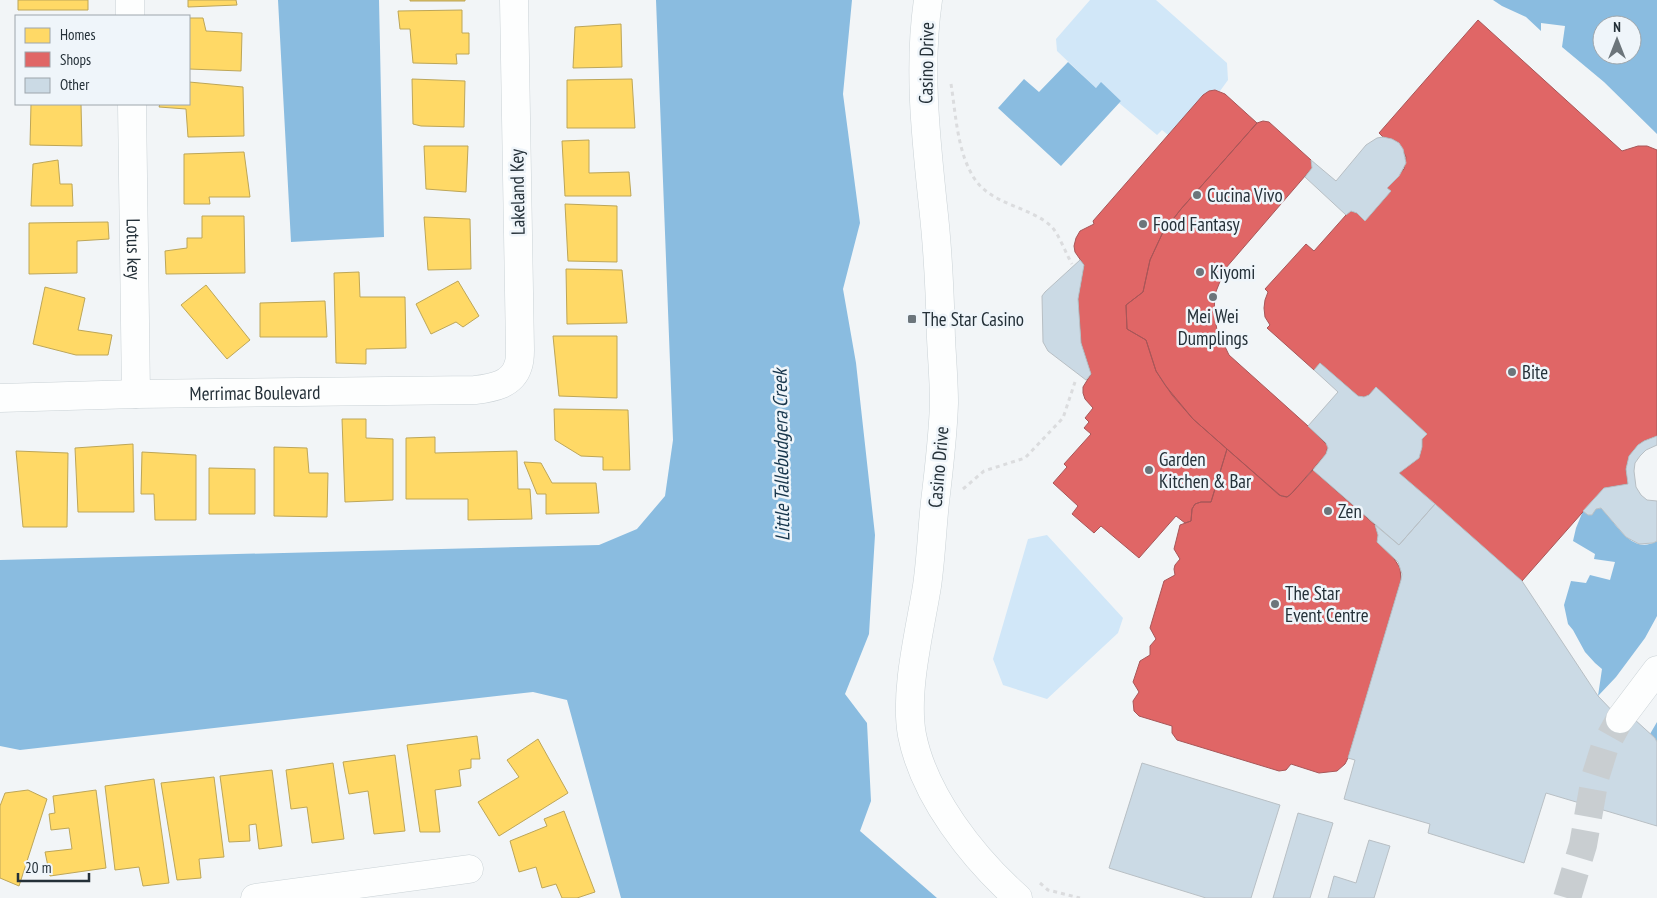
<svg xmlns="http://www.w3.org/2000/svg" width="1657" height="898" viewBox="0 0 1657 898" font-family="'PT Sans Narrow',sans-serif">
<rect width="100%" height="100%" fill="#f2f5f7"/>
<!-- green -->
<path fill="#d1e7f8" d="M1090 0H1156L1227 63 1228 80 1220 91C1213 90 1209 91 1203 95L1168 135 1162 130 1157 135 1119 103 1121 101 1101 83 1096 88 1057 51 1056 39Z
M1047 535 1123 618 1118 633 1047 699 1003 685 993 659 1028 539Z"/>
<!-- water -->
<path fill="#8abce0" fill-rule="evenodd" d="M278 0H379L384 237 291 242Z
M656 0H852L843 94 860 223 843 289 856 363 875 535 869 634 845 694 867 723 871 801 860 831 937 898H621L567 700 533 692 20 750 0 746V560L599 545 637 529 665 496 673 440Z
M1493 0H1657V134L1604 82 1562 47 1565 26 1541 23V31L1526 17 1502 6ZM1602 25H1632V55H1602Z
M1068 62 1096 88 1101 82 1121 101 1061 166 998 108 1024 79 1039 92Z
M1601 508C1616 522 1631 556 1657 541V742L1655 738 1634 719 1624 724 1598 696 1602 669 1595 663 1585 652 1573 630 1568 624 1564 605 1571 581 1586 583 1590 575 1610 580 1615 562 1594 559 1595 554 1573 541 1576 528 1583 511 1588 515H1591L1596 509Z"/>
<!-- pier -->
<path fill="#f2f5f7" d="M1657 616V722L1650 734 1634 719 1624 724 1598 696 1616 677 1645 638Z"/>
<!-- homes -->
<path fill="#ffd966" stroke="#bda658" d="M18 0H88V10H18Z
M188 0H236L237 5 188 7Z
M410 0H465V1H410Z
M462 10V33H469V54H456L457 64 413 63 410 29H400L398 11Z
M189 18H203L206 31 242 33 241 71 189 69Z
M621 24 622 67 573 68 575 27Z
M412 79 465 81 464 127 421 126 413 124Z
M632 79 635 128H567V80Z
M189 82 243 87 244 136 188 137 186 109 159 107 160 104H189Z
M31 104H81L82 146 30 145Z
M589 140V173L629 172 631 196H565L562 141Z
M424 146H468L466 192 426 189Z
M244 152 250 197H209L210 204H184V154Z
M58 160 60 184H72L73 206H31L33 164Z
M565 204 617 206V262L568 261Z
M202 216H244L245 273 166 274 165 251 187 248V238H202Z
M424 217 470 219 471 269 428 270Z
M108 222 109 239 77 241V273L29 274V223Z
M566 269 622 270 627 323 567 324Z
M359 272 360 297H405L406 348 366 349V364L336 363 334 273Z
M458 281 479 316 463 327 456 322 431 334 416 304Z
M206 285 250 340 227 359 181 305Z
M45 287 85 298 78 330 112 335 108 355H76L33 344Z
M325 301 327 337H260V303Z
M553 336H617V398L559 396Z
M554 409 628 410 630 470H603V457L581 456 555 440Z
M342 419H366V438L393 439V500L345 502Z
M435 437V453L517 451 518 489H530L532 519 468 520V499H406V438Z
M133 444 134 512H78L75 448Z
M274 447 307 448 309 473H328L327 517 274 516Z
M16 451 68 453 67 527H23Z
M142 452 196 455V520H155L154 494H141Z
M524 462 541 463 552 483H596L599 513 546 514V494H537Z
M209 468 255 469V514H209Z
M477 736 480 759H471V768L459 770 461 786 435 790 440 832H420L407 745Z
M538 739 568 793 499 836 478 802 519 777 507 760Z
M395 755 405 831 374 834 368 791 349 794 343 762Z
M333 763 344 839 312 843 307 807 291 809 286 770Z
M272 770 282 846 259 849 256 824 249 825 250 841 229 842 220 776Z
M214 777 224 857 199 859 201 878 177 880 161 783Z
M154 779 169 883 143 886 139 867 115 870 105 786Z
M28 790 47 799 19 886 0 878V806L5 793Z
M96 790 106 868 50 876 45 852 72 849 69 828 51 830 49 814 55 813 53 796Z
M564 811 595 892 577 898H562L556 884 542 888 536 867 519 872 510 841 547 826 544 819Z"/>
<!-- shops -->
<path fill="#e06666" stroke="#a85658" d="M1478 20 1622 151 1638 146H1647L1657 150V436L1644 441 1638 445 1629 456 1626 469 1628 484 1604 488 1522 581 1399 473 1419 458 1422 447V439L1427 434 1376 387 1369 395 1364 397 1358 396 1320 363 1314 370 1267 328 1270 325 1265 317 1264 308 1265 300 1268 292 1265 289 1306 244 1314 251 1346 215 1351 211 1357 213 1365 221 1391 191 1387 188 1404 169 1406 157 1399 143 1392 139 1383 137 1379 133Z
M1215 90 1225 94 1257 123 1181 209 1163 232 1150 260 1143 292 1126 305 1127 329 1146 340 1156 371 1165 385 1193 419 1227 449 1211 502H1201L1195 504 1192 509 1191 521 1185 523 1176 516 1139 558 1101 526 1094 533 1072 514 1078 506 1053 483 1067 467 1064 464 1091 434 1084 428 1089 422 1085 418 1093 408 1085 399 1083 393V387L1091 374 1081 343 1078 299 1084 265 1075 252 1074 246 1076 238 1080 231 1094 224 1093 221 1203 95 1209 91Z
M1263 121 1269 122 1311 160 1312 168 1225 269 1215 294 1214 313 1217 330 1229 355 1308 426 1328 446 1326 454 1292 493 1287 497 1279 495 1193 419 1172 395 1156 371 1146 340 1127 329 1126 305 1143 292 1150 260 1163 232 1181 209 1257 123Z
M1227 449 1281 496 1287 497 1290 495 1313 470 1375 525 1378 535 1377 542 1393 557 1400 568 1401 580 1348 758 1345 764 1337 771 1319 773 1291 764 1286 770 1279 771 1177 740 1172 733V726L1139 716 1134 711 1133 701 1139 692 1133 682 1140 661 1150 655V646L1156 639 1150 628 1164 581 1175 575 1174 569 1175 565 1180 559 1174 549 1180 525 1191 521 1192 509 1195 504 1201 502H1211Z"/>
<!-- building -->
<path fill="#cbdae5" stroke="#b8bfc4" d="M1383 137 1392 139 1399 143 1403 149 1406 163 1399 176 1387 188 1391 191 1365 221 1357 213 1351 211 1346 215 1305 177 1312 168 1311 160 1336 181 1366 145 1377 138Z
M1080 260 1084 265 1078 299 1081 343 1091 374 1086 380 1048 351 1043 342 1042 296 1045 292Z
M1320 363 1358 396 1364 397 1369 395 1376 387 1427 434 1422 439V447L1419 458 1399 473 1435 504 1399 545 1313 470 1326 454 1328 448 1326 443 1308 426 1338 392 1314 370Z
M1657 436V445L1646 450 1640 456 1635 463 1634 471 1636 487 1641 495 1647 500 1657 501V541L1653 543 1639 544 1626 537 1601 508 1596 509 1592 515H1588L1583 511 1604 488 1628 484 1626 469 1629 456 1638 445 1644 441Z
M1435 504 1522 581 1598 696 1620 719H1634L1655 738 1657 742V826L1546 793 1524 863 1428 833 1430 824 1344 799 1355 760 1348 758 1401 580 1402 574 1398 562 1377 542 1378 535 1375 525 1399 545Z
M1142 763 1280 805 1251 898H1206L1109 868Z
M1298 813 1333 823 1310 898H1273Z
M1369 840 1390 846 1374 898H1328L1334 876 1356 883Z"/>
<g fill="none" stroke-linecap="round" stroke-linejoin="round">
<!-- minor-tunnel -->
<path stroke="#c9ced1" stroke-width="28" stroke-dasharray="28 14" stroke-linecap="butt" d="M1567 898 1583 845 1595 778 1605 746 1620 719"/>
<defs>
<g id="minor">
<path d="M130 0V16"/>
<path d="M928 0C918 68 926 139 933 206 938 250 940 294 941 338 942 359 944 382 944 403 943 436 939 469 935 502 932 530 931 558 927 586 920 630 904 692 912 735 924 796 973 858 1018 898"/>
<path id="s1" d="M132 104 136 394"/>
<path id="s2" d="M0 398 136 394 475 390C492 388 512 385 518 366 520 361 520 355 520 350L514 0"/>
<path d="M1620 719 1657 670"/>
<path d="M255 898 469 869"/>
</g>
</defs>
<!-- minor casing -->
<use href="#minor" stroke="#cad2d6" stroke-width="29"/>
<!-- path -->
<path stroke="#dbdcde" stroke-width="3" stroke-dasharray="4 4" stroke-linecap="butt" d="M951 84C956 115 957 151 974 178 991 205 1029 206 1051 226 1059 234 1066 254 1072 264
M963 489 984 471 1025 458 1063 418 1075 382
M1040 883 1048 890 1080 898"/>
<!-- minor -->
<use href="#minor" stroke="#fdfefe" stroke-width="28"/>
</g>
<!-- markers -->
<g fill="#6c757b" stroke="#eff5fa" stroke-width="2">
<circle cx="1197" cy="195" r="5"/>
<circle cx="1143" cy="224" r="5"/>
<circle cx="1200" cy="272" r="5"/>
<circle cx="1213" cy="297" r="5"/>
<rect x="907" y="314" width="10" height="10" rx="2.5"/>
<circle cx="1512" cy="372" r="5"/>
<circle cx="1149" cy="470" r="5"/>
<circle cx="1328" cy="511" r="5"/>
<circle cx="1275" cy="604" r="5"/>
</g>
<g text-anchor="middle" dominant-baseline="central" stroke-width="5" stroke-linejoin="round" paint-order="stroke">
<!-- street labels -->
<g font-size="19" fill="#243038" stroke="#eff5fa">
<text transform="translate(926 63) rotate(-89)">Casino Drive</text>
<text transform="translate(517 192) rotate(-91)">Lakeland Key</text>
<text stroke="none"><textPath href="#s1" startOffset="145">Lotus key</textPath></text>
<text stroke="none"><textPath href="#s2" startOffset="255">Merrimac Boulevard</textPath></text>
<text transform="translate(938 467) rotate(-85)">Casino Drive</text>
</g>
<!-- poi labels -->
<g font-size="19" fill="#243038" stroke="#eff5fa" text-anchor="start">
<text x="1207" y="195">Cucina Vivo</text>
<text x="1153" y="224">Food Fantasy</text>
<text x="1210" y="272">Kiyomi</text>
<text x="1213" y="316" text-anchor="middle">Mei Wei<tspan x="1213" dy="22">Dumplings</tspan></text>
<text x="922" y="319">The Star Casino</text>
<text x="1522" y="372">Bite</text>
<text x="1159" y="459">Garden<tspan x="1159" dy="22">Kitchen &amp; Bar</tspan></text>
<text x="1338" y="511">Zen</text>
<text x="1285" y="593">The Star<tspan x="1285" dy="22">Event Centre</tspan></text>
</g>
<!-- water labels -->
<g font-size="20" font-style="italic" fill="#17364c" stroke="#eff5fa">
<text transform="translate(781 455) rotate(-91)">Little Tallebudgera Creek</text>
</g>
</g>
<!-- legend -->
<rect x="15" y="15" width="175" height="90" fill="#eff5fa" stroke="#9ea6ac"/>
<rect x="25" y="28" width="25" height="15" fill="#ffd966" stroke="#9ea6ac"/>
<text x="60" y="40" font-size="15" fill="#243038">Homes</text>
<rect x="25" y="52" width="25" height="15" fill="#e06666" stroke="#9ea6ac"/>
<text x="60" y="65" font-size="15" fill="#243038">Shops</text>
<rect x="25" y="78" width="25" height="15" fill="#cbdae5" stroke="#9ea6ac"/>
<text x="60" y="90" font-size="15" fill="#243038">Other</text>
<!-- north arrow -->
<g transform="translate(1617 40)"><circle r="24" fill="#eff5fa" stroke="#9ea6ac"/>
<path d="M0-4L9 19L0 12L-9 19Z" fill="#6c757b"/>
<text y="-8" font-size="14" font-weight="bold" text-anchor="middle" fill="#243038">N</text>
</g>
<!-- scale -->
<path d="M18 873v8h71v-8" fill="none" stroke="#243038" stroke-width="2.5"/>
<text x="25" y="873" font-size="15" fill="#243038" stroke="#eff5fa" stroke-width="4" paint-order="stroke">20 m</text>
</svg>
